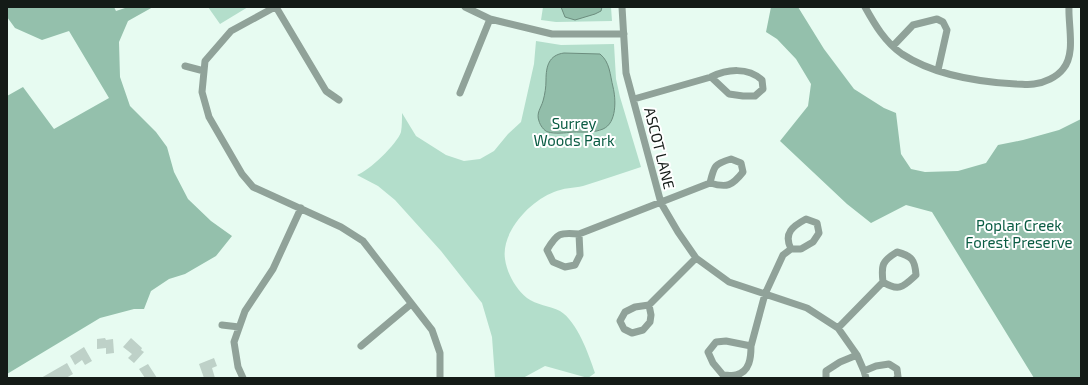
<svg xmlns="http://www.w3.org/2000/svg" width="1088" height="385" viewBox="0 0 1088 385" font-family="'Exo 2',sans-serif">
<rect width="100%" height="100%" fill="#e7fbf1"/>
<!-- green -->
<path fill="#b3decb" d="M208 7H248L220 24Z
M543 7H611L612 21 556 22 541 20Z
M536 41 561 45 614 44 616 79 620 97 641 167C622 173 603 180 583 186 574 188 563 188 554 192 530 201 501 232 505 259 507 273 515 288 527 298 536 305 550 306 560 311 577 321 589 355 595 373L588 378 545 366 523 378H495L492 337 482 303 441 251 395 200 378 186 357 175C369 171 397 144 401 132 402 126 402 119 402 113L416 136 446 155 464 161 480 159 494 151 508 134 521 122 534 64Z"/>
<!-- forest -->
<path fill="#94c0ac" d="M7 7H114L116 11 128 7H153L128 21 119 42 120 77 130 106 156 132 167 147 174 172 188 199 211 221 232 236 216 256 185 274 169 279 151 291 144 309H134L100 318 7 374V96L23 87 54 129 109 98 69 31 42 40 15 28 7 17Z
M771 7H798L824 49 854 89 884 108 896 113 901 154 911 169 925 172 958 171 986 163 998 145 1023 140 1059 130 1081 119V378H1034L932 212 906 205 871 223 847 204 780 141 808 106 811 84 796 59 777 39 766 32Z"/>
<!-- water -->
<path fill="#92beaa" stroke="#6c8d7e" d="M561 7H602L601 11 595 14 575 20 565 17Z
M564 53 600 54C610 62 610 75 613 87 616 99 617 123 603 129 594 133 582 132 573 132 565 133 555 134 548 132 544 131 540 125 539 121 536 113 541 108 543 101 545 94 546 87 546 80 546 66 549 55 564 53Z"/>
<!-- building -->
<path fill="#bed1c8" d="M105 338 106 340 113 339 114 353 106 354V348L97 349V339Z
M131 338 142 348 141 350 144 352 134 363 128 358 132 354 123 347Z
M84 347 92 361 85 365 82 360 75 365 70 356Z
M214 358 217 366 212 368 215 378H204L199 364Z
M67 363 73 374 66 378H41Z
M148 364 157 378H145L139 369Z"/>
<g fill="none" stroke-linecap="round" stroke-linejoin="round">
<!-- minor -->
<path stroke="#90a299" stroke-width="7" d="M275 7 231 31 205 61 202 92 209 117 242 174 253 187 341 227 363 241 432 330 440 353V378
M276 7 326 91 339 100
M465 7 490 19 552 34H624
M622 7 626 73 661 203 678 232 696 258 729 282 807 308 838 328 857 355 864 371 866 378
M865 7C875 25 885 42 902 54 934 75 978 82 1016 84 1022 84 1028 85 1034 84 1044 83 1057 77 1063 69 1076 54 1068 25 1069 7
M893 46 913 25 937 19 943 22 947 30 938 70
M185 66 204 71
M460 93 490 19
M634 99 711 77 729 94 743 96H755L763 89 762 80C748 67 727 69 711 77
M579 234 580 255 575 265 565 267 553 262 547 250C557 233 560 232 579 234L710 183C727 188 732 186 743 172L741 163 731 159C714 164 714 166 710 183
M649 305 651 315 650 322 643 330 632 333 624 329 620 321 625 312 635 307 649 305 696 258
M222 325 239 327
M838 328 883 282C899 292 903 287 916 275 915 260 912 256 897 252 882 261 881 265 883 282
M361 346 411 304
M751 346C751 357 750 372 736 375 732 376 727 375 723 375L713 363 708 352 716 342 726 341 751 346 765 294 783 255 791 249H801L813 242 819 233 817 223 806 219C793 226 783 233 791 249
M864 371 876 366 889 364 897 369 898 377 897 378
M243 378 238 367 234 342 245 311 273 269 301 208
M826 378V371L840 362 857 355"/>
</g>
<g text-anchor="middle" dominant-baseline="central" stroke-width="4" stroke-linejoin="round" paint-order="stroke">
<!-- park labels -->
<g font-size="15" fill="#0a5c43" stroke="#fff">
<text x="574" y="123">Surrey<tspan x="574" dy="17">Woods Park</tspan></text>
<text x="1019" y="225">Poplar Creek<tspan x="1019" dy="17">Forest Preserve</tspan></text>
</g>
<!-- street labels -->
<g font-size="15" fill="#141b17" stroke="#fff">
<text transform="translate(660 148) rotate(76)">ASCOT LANE</text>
</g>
</g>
<!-- border -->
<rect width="1088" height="385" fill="none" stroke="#141b17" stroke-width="16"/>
</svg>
